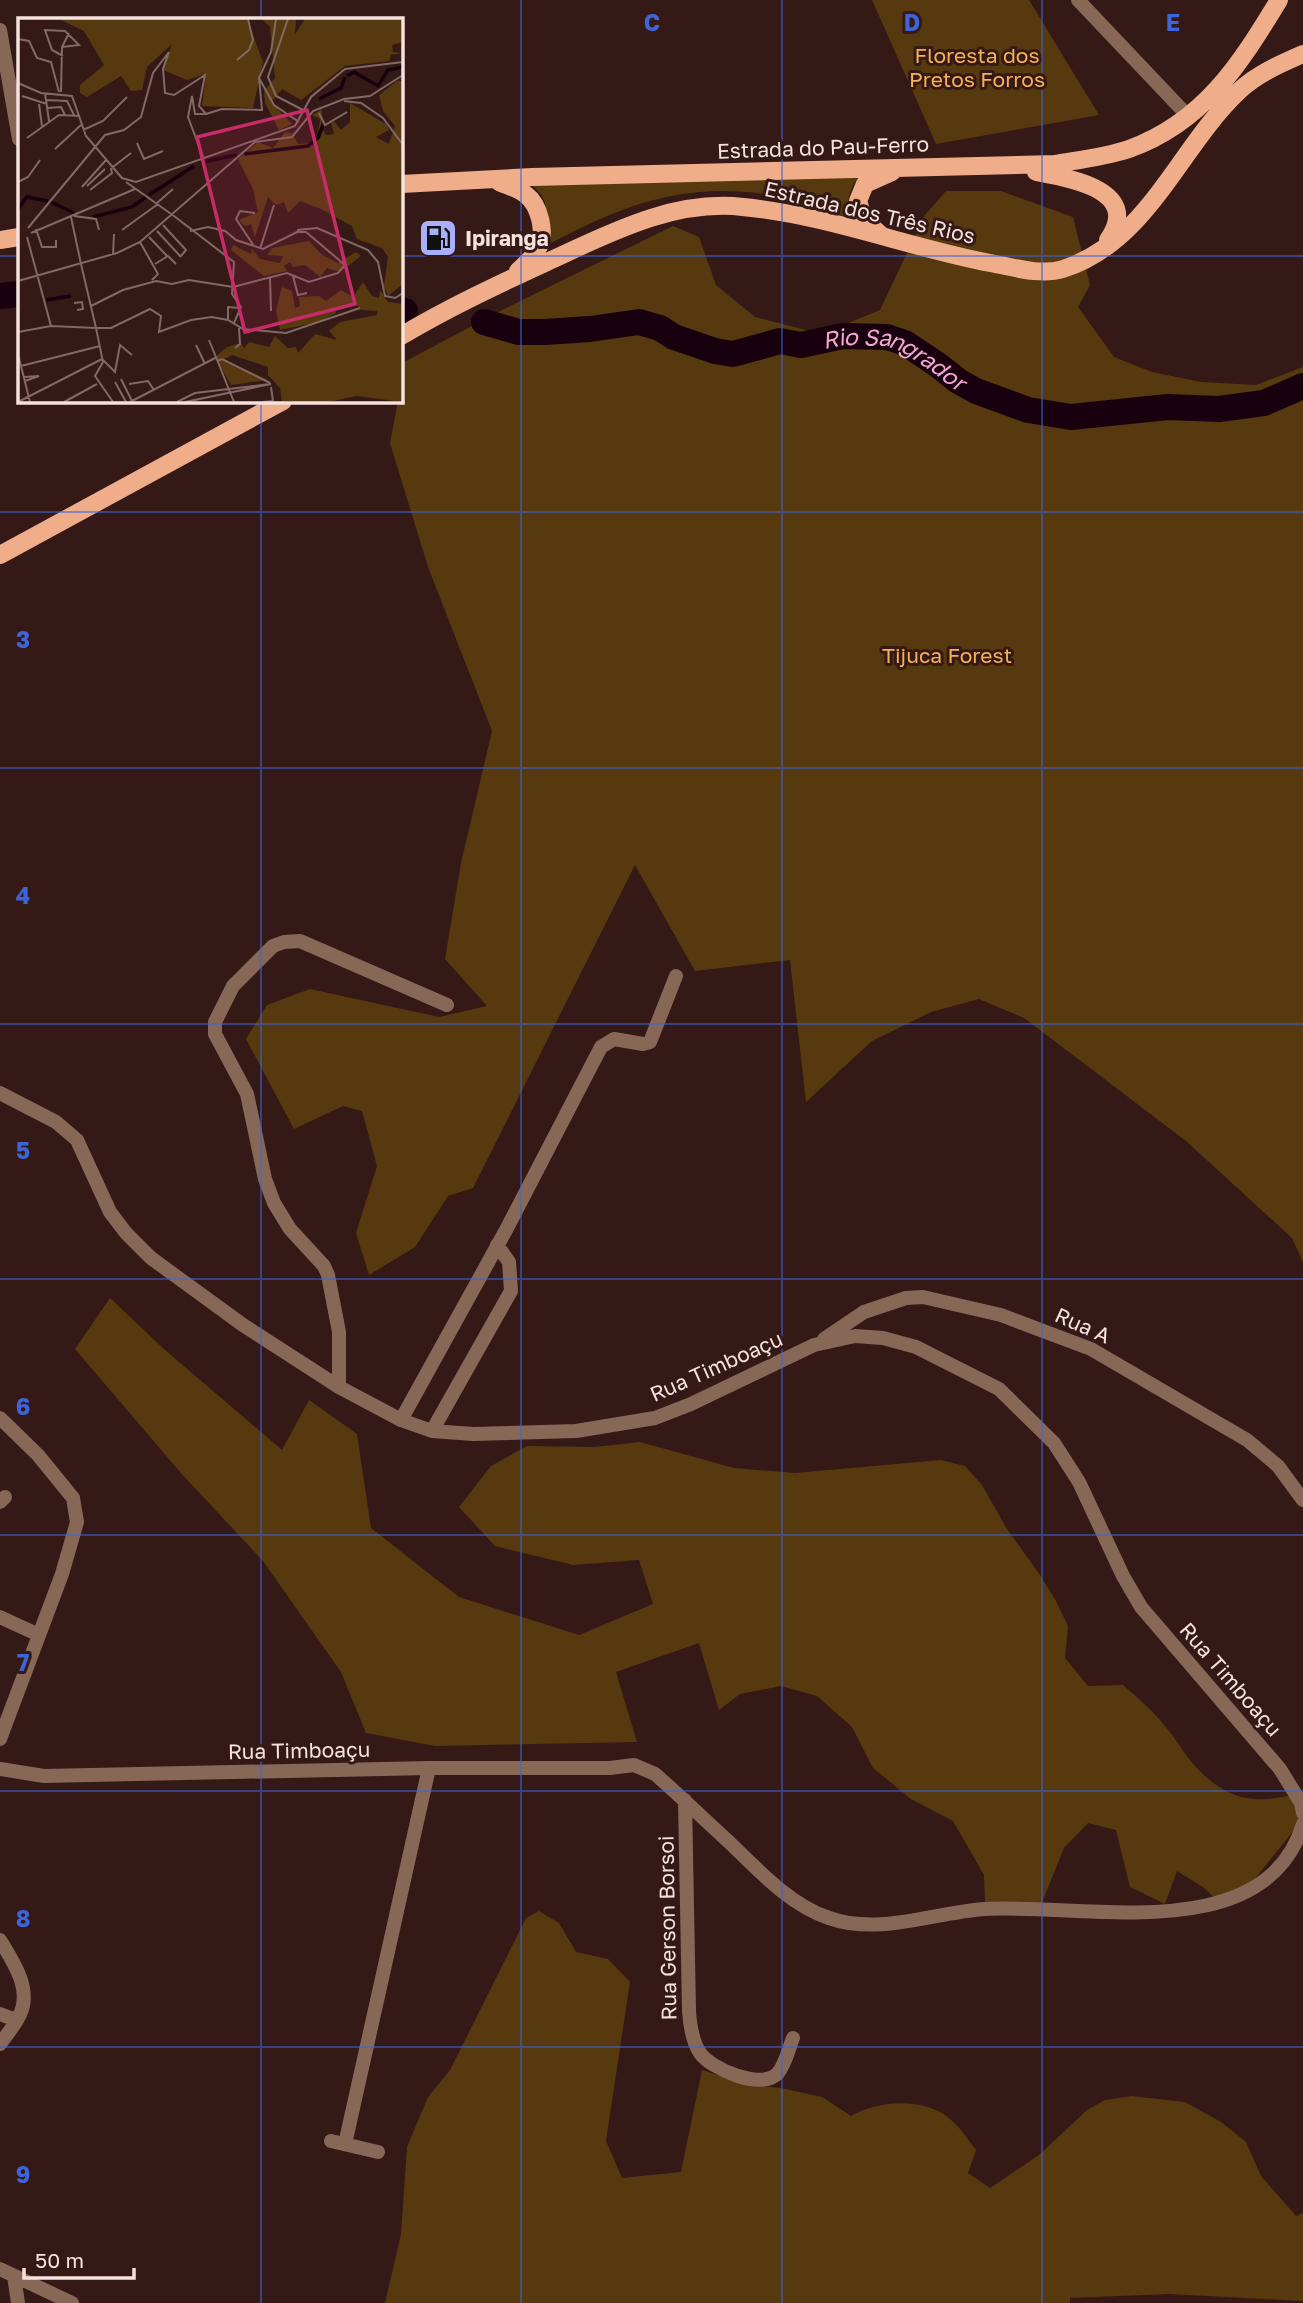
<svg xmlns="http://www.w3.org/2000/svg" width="1303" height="2303" viewBox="0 0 1303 2303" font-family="'Golos Text',sans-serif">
<rect width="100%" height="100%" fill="#341916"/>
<!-- green -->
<path fill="#57390f" d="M872 0H1029L1099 115 936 144Z
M861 175C849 187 845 203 851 219 828 211 803 200 779 196 685 180 623 204 542 248 546 224 554 201 531 185Z
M946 191H1001L1073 217 1090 285 1078 307 1114 357 1152 372 1201 382 1256 385 1303 367V1262L1292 1238 1186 1141 1024 1018 979 999 931 1012 872 1041 806 1102 790 960 695 971 635 865 473 1188 448 1196 415 1247 369 1275 356 1233 377 1166 362 1111 343 1106 294 1129 246 1039 267 1005 310 989 439 1017 487 1006 445 959 461 863 492 731 428 567 390 443 398 401H401L404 362 504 309 673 226 699 237 716 285 755 317 821 334 880 310 925 215Z
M110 1298 165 1350 282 1450 309 1400 357 1434 371 1528 459 1597 579 1635 653 1604 639 1560 573 1565 495 1546 459 1507 491 1466 527 1446 594 1447 640 1442 734 1468 795 1473 941 1460 965 1466 982 1485 1007 1529 1038 1572 1056 1601 1068 1626 1065 1658 1088 1686 1123 1685C1138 1698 1153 1711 1166 1727 1176 1739 1184 1754 1195 1766 1229 1803 1258 1805 1303 1792V1826L1295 1829 1244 1892 1219 1902 1203 1887 1177 1871 1165 1904 1130 1887 1116 1830 1088 1823 1064 1848 1041 1905 985 1903 984 1875 953 1821 911 1799 873 1768 852 1727 817 1696 781 1686 740 1694 719 1710 699 1643 616 1672 637 1742 435 1746 366 1733 341 1672 263 1561 180 1472 75 1349Z
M539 1911 559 1923 576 1952 608 1959 630 1982 606 2141 622 2178 681 2172 702 2070 744 2084 781 2088 822 2097 851 2116C879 2100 926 2097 951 2120 961 2128 968 2140 976 2150L968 2173 990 2188 1039 2155 1087 2110 1105 2100 1132 2096 1185 2102 1221 2122 1246 2142 1261 2176 1296 2216 1303 2213V2301L1169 2294 1070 2298V2303H385L401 2234 407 2147 428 2097 450 2070 526 1918Z"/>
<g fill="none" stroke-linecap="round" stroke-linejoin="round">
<!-- river -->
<g stroke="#18000f" stroke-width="26">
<path d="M0 296 19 294"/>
<path d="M401 310 405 311"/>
<path id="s1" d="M484 322 519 332H545L590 329 639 322 660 328 674 337 715 351 733 354 780 341 801 345 843 336 887 337 905 343 938 365 958 381 976 391 1028 410 1071 417 1168 407 1219 409 1264 403 1303 386"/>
</g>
<!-- minor -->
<path stroke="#876857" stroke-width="14" d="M1078 0 1188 116
M0 30 19 139
M0 1093 56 1122 77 1140 110 1212 126 1233 151 1258 243 1325 339 1387 401 1420 432 1431 473 1434 576 1431 655 1418 691 1404 814 1345 855 1336 883 1338 916 1347 999 1389 1054 1443 1079 1482 1123 1576 1141 1607 1280 1769 1301 1803 1303 1813
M824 1339 864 1312 906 1298 923 1297 1001 1315 1091 1349 1247 1440 1278 1466 1303 1500
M339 1387V1332L328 1275 324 1266 290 1229 274 1203 265 1179 247 1094 215 1034V1022L233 986 273 946 284 942 300 941 447 1005
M0 1418 38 1455 73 1498 77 1522 62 1574 0 1739
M401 1420 506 1230 601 1047 614 1039 643 1044 650 1042 676 976
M432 1431 511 1291 509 1262 497 1245
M0 1502 5 1497
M0 1617 39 1635
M0 1769 44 1776 429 1768H610L634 1765 655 1774C680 1796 704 1819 729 1842 758 1870 790 1905 829 1918 880 1936 934 1912 986 1909 1082 1903 1265 1949 1303 1824
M685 1800 689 2011C690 2026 692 2041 700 2053 711 2069 762 2091 778 2073 785 2065 789 2048 793 2038
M0 1940C12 1960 31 1987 21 2012 17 2023 7 2034 0 2044
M0 2014 16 2020
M331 2141 378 2152
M345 2144 429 1768
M0 2269 72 2303
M14 2276 18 2303"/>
<!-- primary -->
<path stroke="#efad8a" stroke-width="18" d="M1036 172C1069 178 1143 190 1108 240
M499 182C507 186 517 188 525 194 540 205 547 234 537 250 533 258 524 265 518 271
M401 184 532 177 1055 164C1079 160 1105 157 1129 149 1204 122 1240 64 1279 0
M881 235 864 220 858 201 865 184 892 172
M0 240 19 237
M401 336C448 308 497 285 547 262 608 234 673 199 743 207 827 215 907 247 990 263 1013 267 1040 276 1063 269 1148 242 1179 147 1239 91 1257 74 1280 64 1303 54
M0 555 283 401"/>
</g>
<!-- grid -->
<path fill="none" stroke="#3d64d9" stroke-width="2" stroke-opacity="0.55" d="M261 0V19M521 0V2303M782 0V2303M1042 0V2303M0 256H19M401 256H1303M261 401V2303M0 512H1303M0 768H1303M0 1024H1303M0 1279H1303M0 1535H1303M0 1791H1303M0 2047H1303"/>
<!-- icons -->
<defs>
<symbol id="fuel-square" viewBox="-11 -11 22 22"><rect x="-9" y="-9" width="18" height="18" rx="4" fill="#a8b0fc" stroke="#341916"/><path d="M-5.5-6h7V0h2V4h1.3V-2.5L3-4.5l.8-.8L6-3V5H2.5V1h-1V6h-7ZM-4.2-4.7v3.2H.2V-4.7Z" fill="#111"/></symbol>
</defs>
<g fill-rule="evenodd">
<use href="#fuel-square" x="416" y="216" width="44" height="44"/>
</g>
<g text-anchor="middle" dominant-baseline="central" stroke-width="6" stroke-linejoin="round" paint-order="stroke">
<!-- park labels -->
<g font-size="21" fill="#f7b053" stroke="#341916">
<text x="977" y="55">Floresta dos<tspan x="977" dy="24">Pretos Forros</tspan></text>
<text x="947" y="655">Tijuca Forest</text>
</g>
<!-- street labels -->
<g font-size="21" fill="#f5e2df" stroke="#341916">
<text transform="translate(823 147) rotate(-2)">Estrada do Pau-Ferro</text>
<text transform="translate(870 212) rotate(13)">Estrada dos Três Rios</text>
<text transform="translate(1083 1325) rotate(24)">Rua A</text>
<text transform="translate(716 1366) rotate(-24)">Rua Timboaçu</text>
<text transform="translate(1231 1679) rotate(49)">Rua Timboaçu</text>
<text transform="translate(299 1750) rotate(-1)">Rua Timboaçu</text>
<text transform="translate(667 1928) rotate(-91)">Rua Gerson Borsoi</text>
</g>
<!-- poi labels -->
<g font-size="21" font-weight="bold" fill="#f5e2df" stroke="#341916" text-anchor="start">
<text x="465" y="238">Ipiranga</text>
</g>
<!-- water labels -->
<g font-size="23" font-style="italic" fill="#f5a5d3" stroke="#341916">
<text stroke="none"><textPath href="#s1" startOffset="427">Rio Sangrador</textPath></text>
</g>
</g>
<!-- overview -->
<g transform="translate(18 18)">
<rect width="385" height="385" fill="#341916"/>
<path d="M41 1H229L245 44 235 90 184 88 188 56 169 62 145 52 154 26 129 49 124 72 113 73 103 58 69 79 62 75V67L86 47 66 13ZM244 1H278L277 16 287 1H385V24L374 27 375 34 385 35 373 37 371 43 327 48 283 82 264 71 253 84 274 106 261 112 247 85 246 73 257 60 252 9ZM379 63H385V266L370 278 366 268 370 239 364 230 339 221 334 208 303 191 282 183 270 195 266 184 258 187 250 179 237 219 233 206 227 208 221 202 240 194 235 171 220 141 240 124 255 130 267 114 274 115 280 126 293 125 300 117 302 101 294 97 304 91 303 109 308 117 316 116 313 105 316 103 323 112 332 104V85L368 106 371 112 358 119 371 126 377 108 365 93 361 77ZM291 223 304 237 320 245 338 234 343 238 322 254 309 250 302 259 287 247 275 249 272 244 266 248 269 253 246 258 213 232 215 227 233 236 234 231 242 241 262 245 265 238 249 237 254 230ZM345 264 354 278 361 280 362 272 370 284 385 286V384L338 378 311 384H264L262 370 250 357V349L214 337 206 341 250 362 213 367 197 339 209 329 223 325 226 330 231 324 251 329 257 318 270 330 278 329 280 335 297 316 319 322 311 313 322 304 359 297V293L343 292 338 286 318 291V295L301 304 262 312 258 292 264 269 274 273 277 290 282 288 281 279 301 278 308 283 323 272 335 279Z" fill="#57390f"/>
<path fill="none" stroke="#18000f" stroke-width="3.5" d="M329 58 336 54 360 68 370 52 385 49M301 81 323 70 327 59M226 136 290 128 300 120 305 107M184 144 219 137M131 177 176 148M33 184 56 195M0 191 9 179 30 183M75 199 114 189 128 179M28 282 53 278"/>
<path fill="none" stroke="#816966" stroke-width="2" d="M258 1 253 34 241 60 256 87 281 104M270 1 250 59 258 78 287 93M0 21 11 23 19 40 33 44 41 74M44 29 61 27 47 13 27 12 34 32 45 38M219 42 231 32 235 22 230 1M0 65 23 75 54 78 68 118 104 160 118 164 277 108 293 79 327 51 385 44M43 74 44 29 51 15M27 75 31 103M4 78 29 86M28 82 49 83 56 97M326 83 343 85 365 100 385 127M21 86 24 108M29 90 43 89 47 97M301 95 307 107 329 94M65 112 85 103 109 79M9 120 41 97 62 98M119 125 126 141 145 133M37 131 63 107M185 139 170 99 174 78 177 96H188M95 149 113 135M0 164 10 159 22 142M108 164 156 198M69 168 87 151M64 169 88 142M72 172 94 155 93 150M139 185 155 171M56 198 78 201 81 212M156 198 216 244 214 276 223 289 216 305M53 199 63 246M145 207 168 232 163 238M10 210 87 117 106 112 123 99 135 55 151 34 145 51 147 75 156 77 187 57 181 88 188 96 204 91 244 92 241 60M18 211 24 229H38V222M104 212 140 186M279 212 299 210 350 232 360 244 367 278 377 280 385 275M139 213 163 239M13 215 117 171M9 219 33 308M131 219 149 238M122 224 140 256 134 262M236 228 218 201 222 193 237 195M242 231 256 187M95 237 96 216M137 246 150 238 158 246M275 258 280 277 289 275M252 260 253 293M0 263 99 235 122 224 237 124 274 119 295 93 326 81 352 78 385 57M56 285 64 284 65 291 59 292M73 288 105 272 138 263 154 266 171 262 215 269 269 255 291 264 320 255 327 247 288 214H279L245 231 218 222 207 213 190 209 172 213M210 302V289L222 290M0 314 33 308 78 310 63 246M191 322 216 384M178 327 187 346M217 330 222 326 221 310M0 336 12 384M85 342 97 354 102 327 114 337M199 343 204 341 252 365M3 348 82 328M6 359 21 358 7 363M103 361 114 383M97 364 108 384M111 366 130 363 136 372M0 384 84 341M46 384 79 366M95 384 77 358 85 344 78 310H93L132 291 143 298 141 314 173 302 194 299 210 302 225 311 268 315 342 290M112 384 199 339M159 384 177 375 253 366 167 384M244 384 255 383 253 369"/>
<path fill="#c72c68" fill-opacity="0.15" stroke="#c72c68" stroke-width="3.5" d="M289 92 337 286 227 314 179 119Z"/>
<rect width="385" height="385" fill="none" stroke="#f5e2df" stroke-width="3.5"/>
</g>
<g font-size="23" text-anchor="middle" font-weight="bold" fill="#3d64d9" stroke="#341916" stroke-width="6" stroke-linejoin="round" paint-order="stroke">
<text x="652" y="31">C</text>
<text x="912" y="31">D</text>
<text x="1173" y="31">E</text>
<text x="23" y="648">3</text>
<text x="23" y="904">4</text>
<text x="23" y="1159">5</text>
<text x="23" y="1415">6</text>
<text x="23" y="1671">7</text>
<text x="23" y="1927">8</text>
<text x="23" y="2183">9</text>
</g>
<!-- scale -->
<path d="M24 2268v10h110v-10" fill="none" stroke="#f5e2df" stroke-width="3.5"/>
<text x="35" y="2268" font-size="21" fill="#f5e2df" stroke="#341916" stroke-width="5" paint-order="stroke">50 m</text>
</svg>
